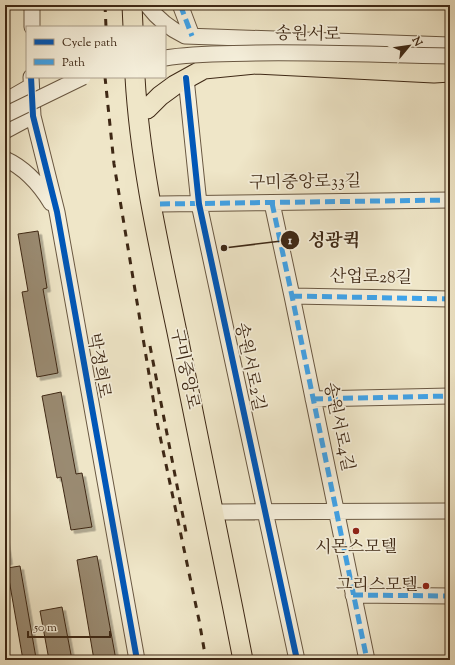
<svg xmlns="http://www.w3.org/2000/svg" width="455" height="665" viewBox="0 0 455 665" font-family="'Sorts Mill Goudy','Noto Serif KR',serif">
<defs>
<filter id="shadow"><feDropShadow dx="3.5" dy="3.5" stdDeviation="0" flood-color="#0004"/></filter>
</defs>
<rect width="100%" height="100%" fill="#efe6c8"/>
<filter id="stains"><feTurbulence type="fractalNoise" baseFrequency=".005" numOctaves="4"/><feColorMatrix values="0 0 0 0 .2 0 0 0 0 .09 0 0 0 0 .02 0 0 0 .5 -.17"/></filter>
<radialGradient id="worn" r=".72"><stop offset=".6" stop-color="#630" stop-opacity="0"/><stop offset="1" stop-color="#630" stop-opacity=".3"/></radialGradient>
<!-- building -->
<path fill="#9a8b72" stroke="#3e2815" filter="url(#shadow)" d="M38 231 47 288 43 289 58 373 37 377 22 292 28 291 18 234Z
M61 392 76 474 82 473 92 527 71 530 61 477 57 478 42 396Z
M5 536 9 561 5 562Z
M97 556 116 660H94L77 560Z
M20 566 36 658 23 660 7 568Z
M62 607 72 660H49L40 611Z"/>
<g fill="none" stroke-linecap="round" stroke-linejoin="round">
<defs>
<path id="minor" d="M147 5C157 18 170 29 185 36L450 45
M181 5V7L192 36
M32 27V5
M31 77 33 116 57 212 137 660
M186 78 199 204 297 660
M5 101 31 86
M5 131 33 116
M5 159C25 168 40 185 51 203
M272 203 292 296 367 660
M160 204 450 200
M292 296 450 299
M313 399 450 396
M222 512 450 511
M353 595 450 596"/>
<path id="major" d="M132 5 133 27
M135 77C140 165 160 251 178 337 200 444 222 552 243 660
M147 109 160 96 175 85 204 69 256 64 434 73 450 72"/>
</defs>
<!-- minor casing -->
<use href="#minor" stroke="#6a5842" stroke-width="17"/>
<!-- major casing -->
<use href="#major" stroke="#3e2815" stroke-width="21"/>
<!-- minor -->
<use href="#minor" stroke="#f5efdb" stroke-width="15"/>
<!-- major -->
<use href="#major" stroke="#efe6c8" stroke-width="19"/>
<!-- rail -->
<path stroke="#3e2815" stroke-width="3" stroke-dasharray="7 7" stroke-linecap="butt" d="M105 5 106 27
M105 77 114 164 157 422 199 620 206 660
M150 346 186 532"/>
<defs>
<path id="minor-bridge" d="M165 58C195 53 226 54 256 53 321 52 385 55 450 56
M5 115 83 77"/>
</defs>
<!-- minor-bridge casing -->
<use href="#minor-bridge" stroke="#6a5842" stroke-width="17" stroke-linecap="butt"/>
<!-- minor-bridge -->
<use href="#minor-bridge" stroke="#f5efdb" stroke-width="15"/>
<!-- quiet -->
<path stroke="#3fa3ea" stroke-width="5" stroke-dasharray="10 5" stroke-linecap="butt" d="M181 5V7L192 36
M272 203 292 296 367 660
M160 204 450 200
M292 296 450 299
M313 399 450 396
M353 595 450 596"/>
<defs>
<path id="cycleway" d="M31 77 33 116 57 212 137 660
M186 78 199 204 297 660"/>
</defs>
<!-- cycleway casing -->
<use href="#cycleway" stroke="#f5efdb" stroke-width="8"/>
<!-- cycleway -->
<use href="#cycleway" stroke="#0057b8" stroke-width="6"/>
</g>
<!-- markers -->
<g fill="#8f2418" stroke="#f5efdb" stroke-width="1.5">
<circle cx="356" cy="531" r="4"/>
<circle cx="426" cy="586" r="4"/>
</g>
<g text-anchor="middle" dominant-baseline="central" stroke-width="3.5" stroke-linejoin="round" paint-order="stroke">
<!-- street labels -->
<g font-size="17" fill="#3e2815" stroke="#f5efdb">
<text transform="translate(308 35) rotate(1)">송원서로</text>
<text transform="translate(305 183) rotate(-1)">구미중앙로33길</text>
<text transform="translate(371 278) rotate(1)">산업로28길</text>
<text transform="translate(98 366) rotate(80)">박정희로</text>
<text transform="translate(249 367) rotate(78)">송원서로2길</text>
<text transform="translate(184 369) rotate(78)">구미중앙로</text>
<text transform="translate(338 427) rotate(78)">송원서로4길</text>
</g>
<!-- poi labels -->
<g font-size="17" fill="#3e2815" stroke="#f5efdb">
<text x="356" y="548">시몬스모텔</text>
<text x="418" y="586" text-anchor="end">그리스모텔</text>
</g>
</g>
<!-- callouts -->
<path fill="none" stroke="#3e2815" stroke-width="1.5" d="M224 248L290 240"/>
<g fill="#3e2815" stroke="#f5efdb" stroke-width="1.5">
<circle cx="224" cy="248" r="4"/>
<circle cx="290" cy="240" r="10"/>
</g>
<g font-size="12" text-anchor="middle" font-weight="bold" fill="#fff">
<text x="290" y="244">1</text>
</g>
<g font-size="18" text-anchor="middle" font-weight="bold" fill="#3e2815" stroke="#f5efdb" stroke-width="3.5" stroke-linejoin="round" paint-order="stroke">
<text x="334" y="246">성광퀵</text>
</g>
<!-- margin -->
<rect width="455" height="665" fill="none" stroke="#efe6c8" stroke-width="20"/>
<rect x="6" y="6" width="443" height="653" fill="none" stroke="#3e2815" stroke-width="2"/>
<rect x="10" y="10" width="435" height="645" fill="none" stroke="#3e2815"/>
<!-- legend -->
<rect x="26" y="26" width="140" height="52" fill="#f5efdb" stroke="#ac9f8c"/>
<rect x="34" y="39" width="20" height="6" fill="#0057b8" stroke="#ac9f8c"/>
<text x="62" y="46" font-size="12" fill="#3e2815">Cycle path</text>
<rect x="34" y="59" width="20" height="6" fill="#3fa3ea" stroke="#ac9f8c"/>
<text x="62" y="66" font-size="12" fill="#3e2815">Path</text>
<!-- north arrow -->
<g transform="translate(409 46) rotate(61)" stroke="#f5efdb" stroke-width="3" paint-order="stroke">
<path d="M0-3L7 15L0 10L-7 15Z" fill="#3e2815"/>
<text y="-6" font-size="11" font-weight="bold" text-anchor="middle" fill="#3e2815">N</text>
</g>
<!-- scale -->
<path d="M28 631v6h82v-6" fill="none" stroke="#3e2815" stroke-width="2"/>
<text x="34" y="631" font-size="12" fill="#3e2815" stroke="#f5efdb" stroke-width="3" paint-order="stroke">50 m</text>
<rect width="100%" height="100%" filter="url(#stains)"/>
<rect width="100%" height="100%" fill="url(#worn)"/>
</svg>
